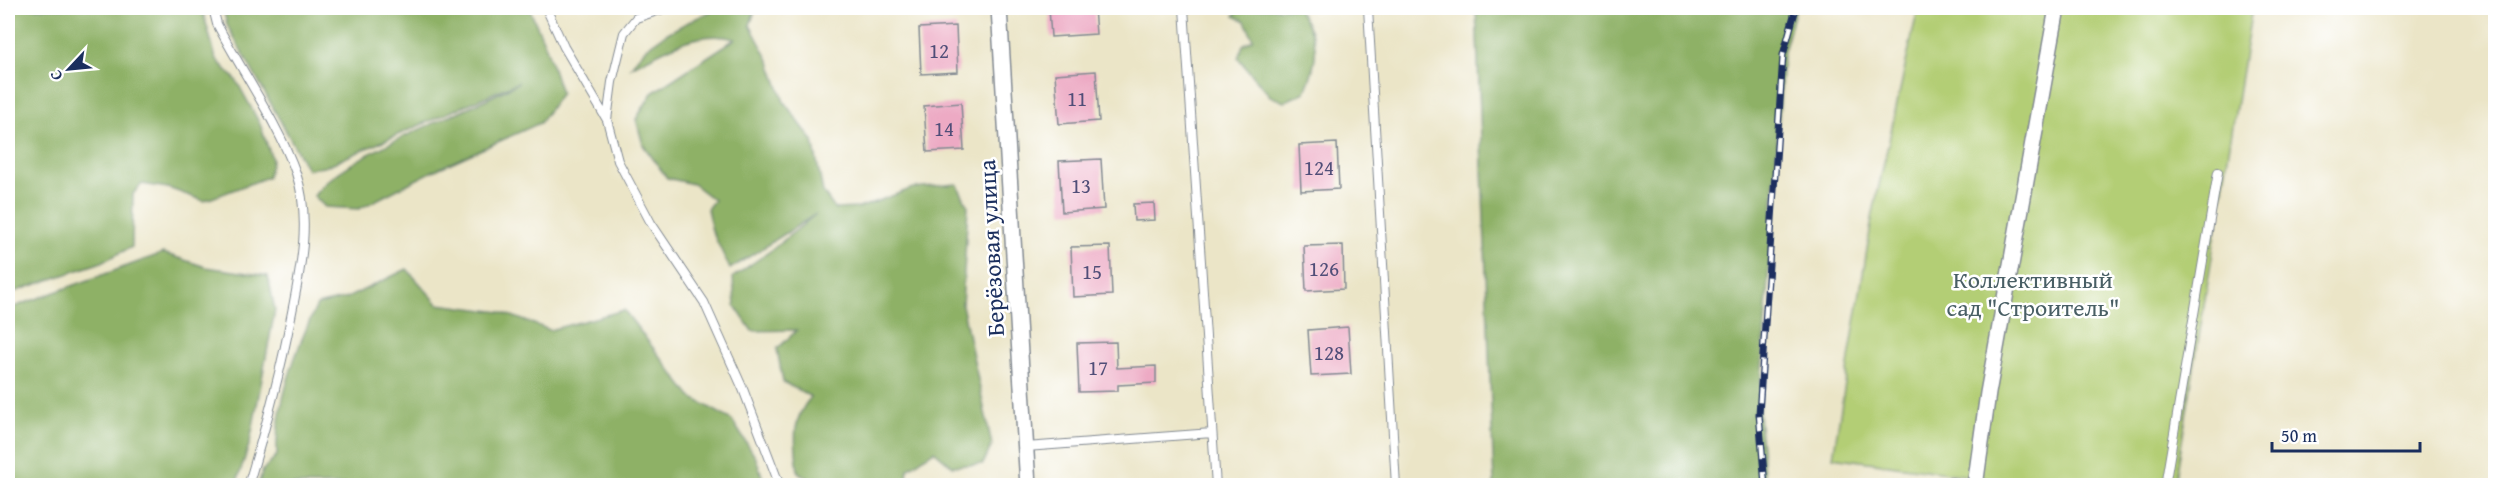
<svg xmlns="http://www.w3.org/2000/svg" width="2503" height="493" viewBox="0 0 2503 493" font-family="'Gentium Book Plus',serif">
<rect width="100%" height="100%" fill="#fff"/>
<filter id="ink" filterUnits="userSpaceOnUse"><feTurbulence type="fractalNoise" baseFrequency=".0167" numOctaves="2"/><feDisplacementMap in="SourceGraphic" scale="12" xChannelSelector="R" yChannelSelector="G"/><feConvolveMatrix kernelMatrix="1 2 1 2 8 2 1 2 1" color-interpolation-filters="sRGB"/></filter>
<filter id="wash" filterUnits="userSpaceOnUse"><feTurbulence type="fractalNoise" baseFrequency=".008" numOctaves="4" result="noise"/><feDisplacementMap in="SourceGraphic" scale="24" xChannelSelector="R" yChannelSelector="G"/><feGaussianBlur stdDeviation="1.35" result="paint"/><feColorMatrix in="noise" values="0 0 0 0 0 0 0 0 0 0 0 0 0 0 0 0 0 1.4 0 .05"/><feComposite in="paint" operator="in"/></filter>
<g filter="url(#wash)">
<rect width="100%" height="100%" fill="#ebe5c7"/>
<!-- green -->
<path fill="#b3ce74" stroke="#677e69" stroke-width="1.5" d="M1918 8H2252L2175 485H2031L1833 457 1873 213Z"/>
<!-- forest -->
<path fill="#8eb166" stroke="#547062" stroke-width="1.5" d="M8 8H202L216 59 236 80 260 124 272 159 268 177 204 201 168 188 142 184 133 194 132 247 102 262 8 294Z
M223 8H529L545 44 561 93 540 123 433 171 359 209 325 207 314 196C342 153 471 112 519 82L324 167 307 169 227 25Z
M718 8H756L750 25 770 62 784 102 813 141 823 192 835 209 859 208 913 188 957 184 968 206 962 305 992 445 983 464 952 466 934 451 908 469 906 486 818 485 798 472C795 442 790 421 811 397L783 382 777 349 797 330 752 331 735 306 733 277 773 249 816 214 730 269 712 231 707 209 714 200 693 184 667 178 643 145 636 119 652 93 735 39C698 28 663 51 631 67 647 38 689 22 718 8Z
M1239 8H1297C1320 40 1320 56 1305 92L1284 102 1270 96 1238 58 1243 45 1253 39 1245 21 1234 16Z
M1476 8H1796L1783 55 1759 414 1765 485H1494Z
M163 253 206 267 268 276 275 310 250 442 236 485H8V309Z
M407 269 438 304 501 312 550 330 624 310 691 397 732 420 756 458 765 485H258L263 470 277 455C275 407 296 348 317 305L347 298Z"/>
<g id="blocks">
<!-- building -->
<path fill="#edaac4" d="M1049 8H1094L1096 34 1051 37Z
M956 26 958 72 921 74 919 28Z
M1096 71 1099 121 1059 124 1055 74Z
M961 103 964 150 927 152 924 106Z
M1337 143 1339 189 1301 191 1299 145Z
M1101 159 1104 209 1062 212 1059 161Z
M1154 203 1155 220 1134 221 1133 204Z
M1343 245 1344 289 1306 291 1304 246Z
M1110 246 1112 295 1073 297 1071 247Z
M1348 327 1351 374 1311 376 1308 330Z
M1116 342 1117 368 1156 366V383L1118 385V391L1079 392 1077 343Z"/>
</g>
</g>
<g filter="url(#ink)">
<use href="#blocks" fill-opacity="0" stroke="#838a92" stroke-width="1.5"/>
<g fill="none" stroke-linecap="round" stroke-linejoin="round">
<defs>
<path id="lane" d="M213 8 217 24C241 70 279 125 296 173 312 220 300 271 291 317 280 375 265 430 248 486
M546 8 564 47 607 120
M666 8 636 18 624 33 612 82 607 120 618 161 651 223 704 302 743 389 780 486
M1184 8 1216 486
M1368 8 1396 486
M1026 447 1212 433
M2165 486 2218 172"/>
<path id="street" d="M999 8 1028 486
M1950 486H1953
M1975 486 1988 393 2057 8"/>
</defs>
<!-- lane casing -->
<use href="#lane" stroke="#838a92" stroke-width="10"/>
<!-- street casing -->
<use href="#street" stroke="#838a92" stroke-width="18"/>
<!-- lane -->
<use href="#lane" stroke="#fff" stroke-width="8"/>
<!-- street -->
<use href="#street" stroke="#fff" stroke-width="15"/>
<defs>
<path id="rail" d="M1765 486 1759 414 1783 55 1796 8"/>
</defs>
<!-- rail casing -->
<use href="#rail" stroke="#1b2f5e" stroke-width="7"/>
<!-- rail -->
<use href="#rail" stroke="#fff" stroke-width="4.5" stroke-dasharray="14" stroke-linecap="butt"/>
</g>
</g>
<g text-anchor="middle" dominant-baseline="central" stroke-width="5" stroke-linejoin="round" paint-order="stroke">
<!-- number labels -->
<g font-size="21" fill="#504e78">
<text x="939" y="50">12</text>
<text x="1077" y="98">11</text>
<text x="944" y="128">14</text>
<text x="1319" y="167">124</text>
<text x="1081" y="185">13</text>
<text x="1324" y="268">126</text>
<text x="1092" y="271">15</text>
<text x="1329" y="352">128</text>
<text x="1098" y="367">17</text>
</g>
<!-- street labels -->
<g font-size="24" fill="#1b2f5e" stroke="#fff">
<text transform="translate(991 248) rotate(-93)">Берёзовая улица</text>
</g>
<!-- park labels -->
<g font-size="24" fill="#495f65" stroke="#fff">
<text x="2033" y="279">Коллективный<tspan x="2033" dy="28">сад "Строитель"</tspan></text>
</g>
</g>
<!-- margin -->
<rect width="2503" height="493" fill="none" stroke="#fff" stroke-width="30"/>
<!-- north arrow -->
<g transform="translate(69 69) rotate(244)" stroke="#ffffff" stroke-width="4.5" paint-order="stroke">
<path d="M0-4.5L10 22L0 15L-10 22Z" fill="#1b2f5e"/>
<text y="-9" font-size="16" font-weight="bold" text-anchor="middle" fill="#1b2f5e">С</text>
</g>
<!-- scale -->
<path d="M2272 442v9h148v-9" fill="none" stroke="#1b2f5e" stroke-width="3"/>
<text x="2281" y="442" font-size="18" fill="#1b2f5e" stroke="#ffffff" stroke-width="4.5" paint-order="stroke">50 m</text>
</svg>
